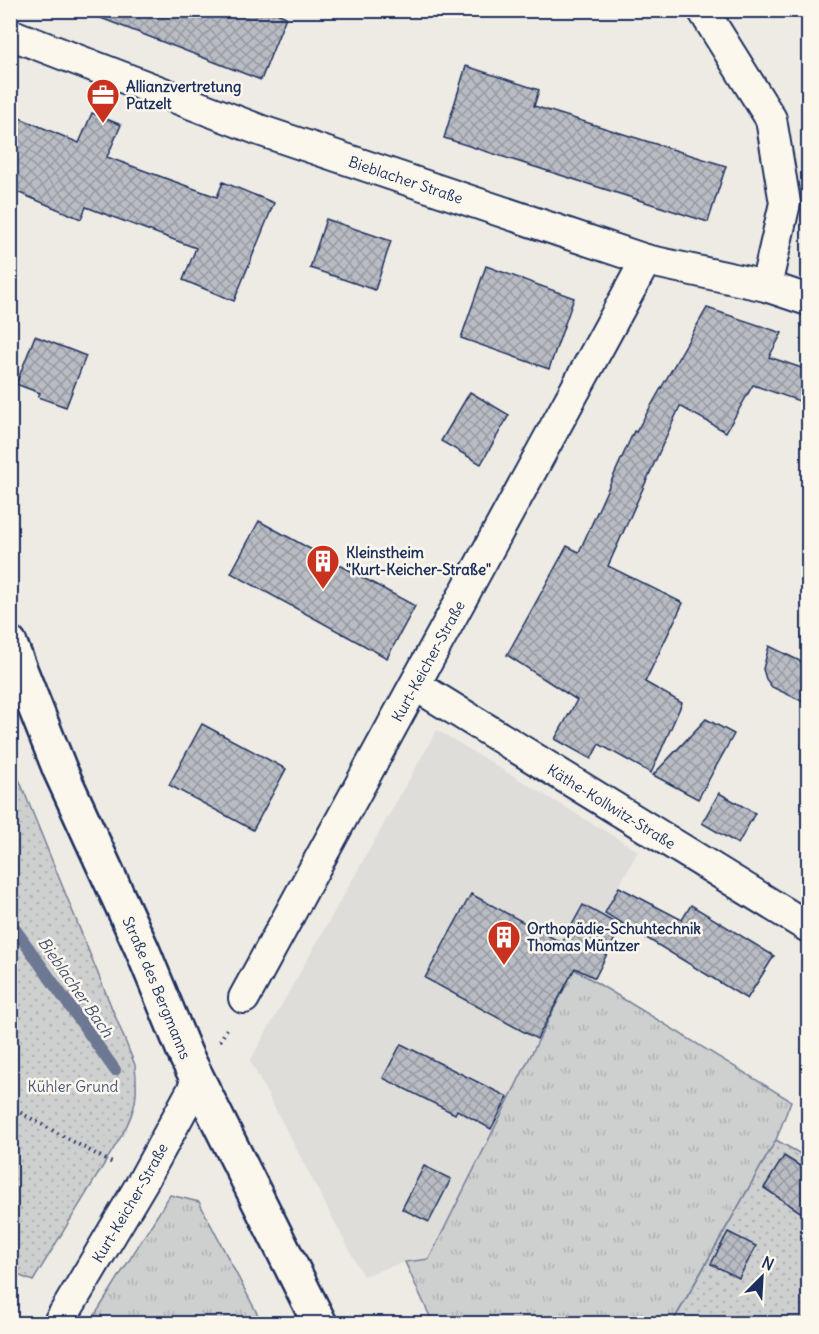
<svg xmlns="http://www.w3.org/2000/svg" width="819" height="1334" viewBox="0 0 819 1334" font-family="Delius,sans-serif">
<defs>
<pattern id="grass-tufts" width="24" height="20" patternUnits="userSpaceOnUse" patternTransform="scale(1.5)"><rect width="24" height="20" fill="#cecfcf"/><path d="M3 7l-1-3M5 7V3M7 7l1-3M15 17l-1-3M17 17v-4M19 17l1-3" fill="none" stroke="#b0b2b4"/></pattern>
<pattern id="garden-dots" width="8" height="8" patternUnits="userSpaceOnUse" patternTransform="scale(1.5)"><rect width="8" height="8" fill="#cecfcf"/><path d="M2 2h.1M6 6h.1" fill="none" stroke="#b0b2b4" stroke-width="1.8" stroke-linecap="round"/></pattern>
<pattern id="building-cross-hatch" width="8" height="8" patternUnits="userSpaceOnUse" patternTransform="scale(1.5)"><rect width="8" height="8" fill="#b9bcc3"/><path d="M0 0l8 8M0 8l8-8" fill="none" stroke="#9699a2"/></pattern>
</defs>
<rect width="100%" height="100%" fill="#eeebe4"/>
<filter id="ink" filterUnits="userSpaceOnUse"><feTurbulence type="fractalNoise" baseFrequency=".0167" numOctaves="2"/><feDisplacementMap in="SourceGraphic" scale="12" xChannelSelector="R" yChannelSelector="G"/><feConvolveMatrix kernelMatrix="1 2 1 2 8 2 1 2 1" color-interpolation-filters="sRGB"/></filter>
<g filter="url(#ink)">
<!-- built -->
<path fill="#deddda" d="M437 730 638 851 574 969 429 1259 405 1262 363 1276 250 1061Z"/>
<!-- grass -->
<path fill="url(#grass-tufts)" stroke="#747f96" stroke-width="1.5" d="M574 969 791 1101 776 1140 672 1323H433L405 1262 429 1259Z
M170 1195 199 1202 262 1323H90Z"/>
<!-- garden -->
<path fill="url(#garden-dots)" stroke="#747f96" stroke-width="1.5" d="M10 757 135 1065C138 1095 137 1107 122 1135L33 1281 10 1272Z
M776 1140 808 1158V1323L672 1324Z"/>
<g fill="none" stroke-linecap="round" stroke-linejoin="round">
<!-- stream -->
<path stroke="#6d7892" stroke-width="12" d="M10 922 115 1070"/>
</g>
<!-- building -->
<path fill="url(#building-cross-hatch)" stroke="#1b2f5e" stroke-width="1.5" d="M89 10H270L286 17 261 80 88 13Z
M466 66 539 90 534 106 726 166 708 222 444 138Z
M92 113 121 125 107 157 217 197 223 182 274 203 234 301 183 280 196 248 86 207 81 219 10 189V114L79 143Z
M326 219 391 241 375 290 310 268Z
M486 266 574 298 549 369 461 338Z
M707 308 782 333 769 357 808 370V404L753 385 726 432 680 406 608 566 683 603 645 682 682 703 651 773 599 744 591 759 555 739 577 700 507 655 567 546 579 552 634 431 636 432Z
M35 336 86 356 66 407 38 397 40 393 16 384Z
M470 392 509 415 481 464 441 441Z
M259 521 415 606 387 658 231 573Z
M769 646 808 665V704L772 687 766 679 763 669Z
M706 719 734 734 698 799 653 775Z
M202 724 286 769 253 830 169 785Z
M719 793 755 813 738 844 702 823Z
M619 887 682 920 691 905 774 956 747 999 605 913Z
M471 894 562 943 583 905 621 926 595 978 575 968 537 1039 425 978Z
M401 1044 508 1097 491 1129 457 1110 455 1114 383 1078Z
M784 1156 808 1171V1217L764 1188Z
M424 1166 451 1179 429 1222 402 1209Z
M728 1232 756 1246 739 1278 711 1264Z"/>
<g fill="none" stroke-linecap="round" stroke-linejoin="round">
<defs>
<g id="minor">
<path d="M703 10 771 119 785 203 766 286"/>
<path id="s1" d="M10 34 262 131 646 260 766 286 808 300"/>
<path id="s2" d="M415 685 808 927"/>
<path id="s3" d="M244 998 646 260"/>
<path id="s4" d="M58 1324 143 1181 198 1080"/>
</g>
<g id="secondary">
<path id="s5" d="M10 644 60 770 142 949 186 1056 320 1324"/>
</g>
</defs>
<!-- minor casing -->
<use href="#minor" stroke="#1b2f5e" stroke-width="34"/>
<!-- secondary casing -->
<use href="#secondary" stroke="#1b2f5e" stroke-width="38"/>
<!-- path -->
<path stroke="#1b2f5e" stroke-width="4" stroke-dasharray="1.5 4.5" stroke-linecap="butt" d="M220 1041 228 1027
M10 1107 114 1164"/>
<!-- minor -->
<use href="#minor" stroke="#fbf7ec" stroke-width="30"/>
<!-- secondary -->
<use href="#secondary" stroke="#fbf7ec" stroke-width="33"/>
</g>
</g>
<!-- icons -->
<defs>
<symbol id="office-pin" viewBox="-11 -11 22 30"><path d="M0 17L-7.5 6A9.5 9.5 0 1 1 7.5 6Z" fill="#c8321e" stroke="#fbf7ec"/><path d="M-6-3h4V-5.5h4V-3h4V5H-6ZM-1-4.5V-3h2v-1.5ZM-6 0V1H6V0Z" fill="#fff"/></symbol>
<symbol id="building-pin" viewBox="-11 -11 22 30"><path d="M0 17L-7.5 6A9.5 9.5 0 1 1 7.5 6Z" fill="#c8321e" stroke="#fbf7ec"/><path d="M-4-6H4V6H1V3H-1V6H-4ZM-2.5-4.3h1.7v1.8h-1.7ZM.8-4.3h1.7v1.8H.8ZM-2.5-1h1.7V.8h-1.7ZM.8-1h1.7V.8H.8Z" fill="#fff"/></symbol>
</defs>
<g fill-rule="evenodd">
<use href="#office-pin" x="84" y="76" width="38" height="52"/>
<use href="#building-pin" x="304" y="542" width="38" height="52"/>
<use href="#building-pin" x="485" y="918" width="38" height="52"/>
</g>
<g text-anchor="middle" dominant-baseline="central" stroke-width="5" stroke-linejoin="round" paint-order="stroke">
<!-- poi labels -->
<g font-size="15" font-weight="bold" fill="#1b2f5e" stroke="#fbf7ec" text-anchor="start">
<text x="126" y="86">Allianzvertretung<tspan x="126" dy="17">Patzelt</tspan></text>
<text x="346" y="552">Kleinstheim<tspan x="346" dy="17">"Kurt-Keicher-Straße"</tspan></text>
<text x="527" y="928">Orthopädie-Schuhtechnik<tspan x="527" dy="17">Thomas Müntzer</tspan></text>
</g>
<!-- street labels -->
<g font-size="15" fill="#1b2f5e" stroke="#fbf7ec">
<text stroke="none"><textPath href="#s1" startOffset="422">Bieblacher Straße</textPath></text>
<text stroke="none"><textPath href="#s3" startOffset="384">Kurt-Keicher-Straße</textPath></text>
<text stroke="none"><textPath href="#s2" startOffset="231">Käthe-Kollwitz-Straße</textPath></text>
<text stroke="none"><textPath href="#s5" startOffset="374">Straße des Bergmanns</textPath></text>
<text stroke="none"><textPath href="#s4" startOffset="141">Kurt-Keicher-Straße</textPath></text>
</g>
<!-- park labels -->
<g font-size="15" fill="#48577a" stroke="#fbf7ec">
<text x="73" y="1086">Kühler Grund</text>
</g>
<!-- water labels -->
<g font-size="16" font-style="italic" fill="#445378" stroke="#fbf7ec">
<text transform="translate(76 987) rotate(55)">Bieblacher Bach</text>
</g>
</g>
<!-- margin -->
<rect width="819" height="1334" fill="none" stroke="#fbf7ec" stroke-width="36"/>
<rect x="18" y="18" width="783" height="1298" fill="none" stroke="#1b2f5e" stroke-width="2" filter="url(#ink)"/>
<!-- north arrow -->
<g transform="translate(762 1277) rotate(24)" stroke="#fbf7ec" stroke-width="4.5" paint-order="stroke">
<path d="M0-4.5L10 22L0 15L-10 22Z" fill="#1b2f5e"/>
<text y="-9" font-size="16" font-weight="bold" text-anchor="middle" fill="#1b2f5e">N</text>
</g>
</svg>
